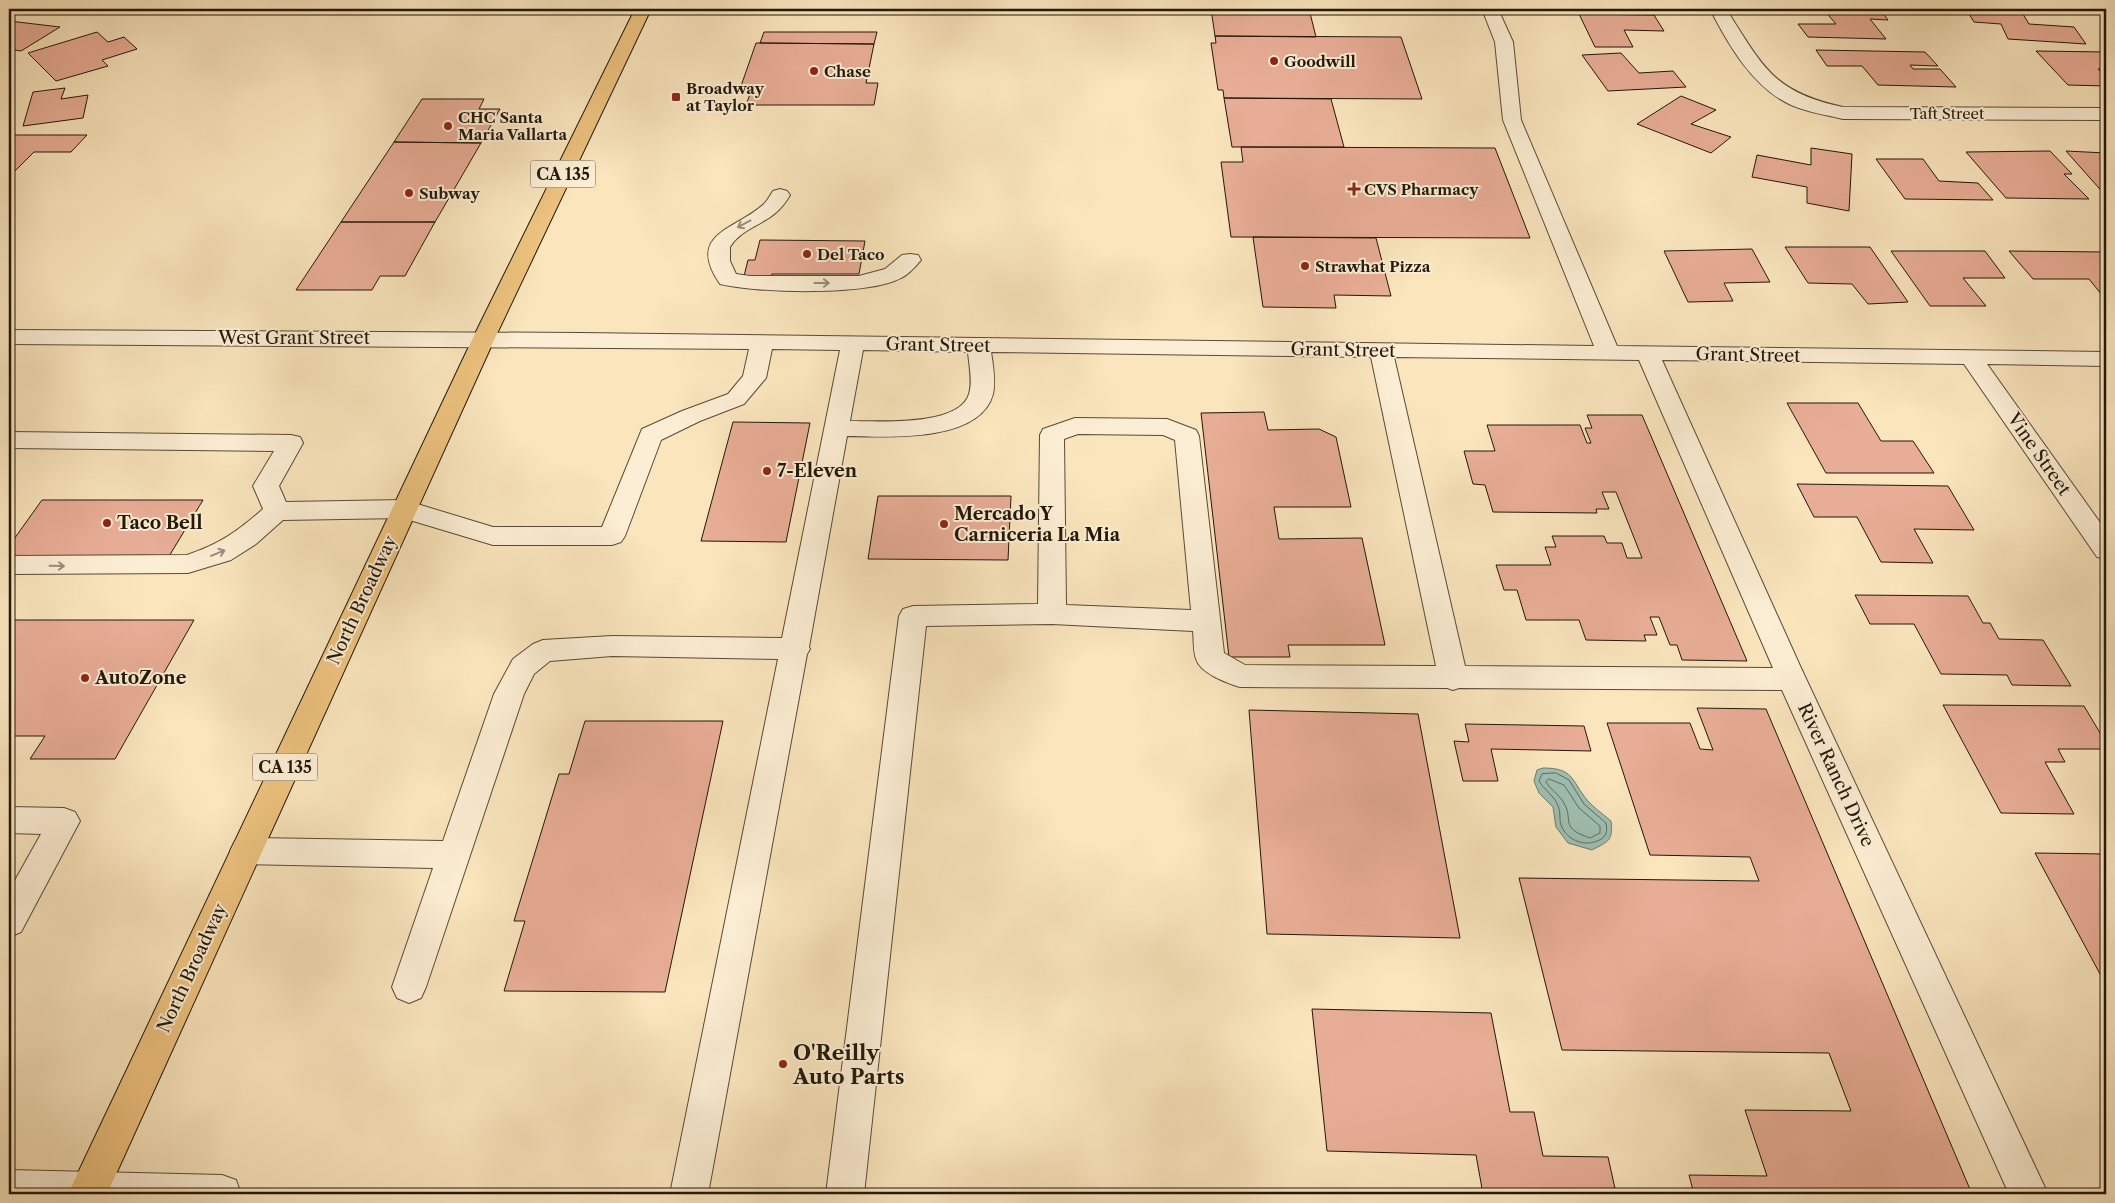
<svg xmlns="http://www.w3.org/2000/svg" width="2115" height="1203" viewBox="0 0 2115 1203" font-family="'Libre Caslon Text',serif">
<rect width="100%" height="100%" fill="#fae5bd"/>
<filter id="stains"><feTurbulence type="fractalNoise" baseFrequency=".004" numOctaves="4"/><feColorMatrix values="0 0 0 0 .2 0 0 0 0 .09 0 0 0 0 .02 0 0 0 .5 -.17"/></filter>
<radialGradient id="worn" r=".72"><stop offset=".6" stop-color="#630" stop-opacity="0"/><stop offset="1" stop-color="#630" stop-opacity=".3"/></radialGradient>
<!-- water -->
<path fill="#9ebfb2" stroke="#6c7c6e" d="M1543 768C1574 768 1571 780 1587 800 1594 808 1603 814 1611 821 1613 841 1609 841 1592 850L1568 843 1556 827 1553 807 1539 793 1534 781 1537 770Z"/>
<g fill="none" stroke-linecap="round" stroke-linejoin="round">
<!-- shore -->
<path stroke="#606b5e" stroke-width="1" d="M1556 773 1569 780 1584 804 1606 823C1608 832 1606 838 1597 841 1583 847 1566 839 1561 825 1559 819 1561 812 1558 806 1555 796 1544 790 1539 781L1542 774Z
M1549 779 1564 785 1579 808 1600 826V833L1590 838C1557 827 1576 820 1562 800 1557 793 1550 789 1546 782Z"/>
</g>
<!-- building -->
<path fill="#e8ad96" stroke="#221709" d="M1211 9H1309L1316 37 1215 36Z
M1823 9H1880L1888 20 1870 19 1886 39 1808 37 1798 24H1836Z
M1966 9H2020L2029 24 2074 27 2086 44 2008 39 2001 24 1974 22Z
M1579 14 1654 15 1664 31 1624 30 1633 47H1595Z
M9 21 60 27 21 51 9 49Z
M97 32 108 42 124 37 137 49 102 60 108 66 56 81 28 53Z
M764 32H877L874 44 760 43Z
M1215 36 1401 37 1422 99 1224 98 1223 90H1218L1211 43H1216Z
M756 43 874 44 866 83H878L874 105H746L753 86H741Z
M1816 50 1925 52 1938 66 1910 65 1913 69H1940L1956 87 1878 85 1862 66H1827Z
M2036 51 2106 52V68L2098 69 2106 77V86L2068 85Z
M1621 53 1639 73 1673 71 1686 87 1608 91 1582 55Z
M65 88 61 99 88 95 83 118 23 126 33 92Z
M1681 96 1716 110 1691 124 1731 137 1711 153 1637 124Z
M1224 98 1331 99 1344 147H1232Z
M422 99H484L479 109H500L481 143 394 142Z
M9 135H87L71 152H34L15 171H9Z
M394 142 481 143 435 222H341Z
M1241 147 1495 148 1530 238 1231 237 1221 162H1243Z
M1811 148 1852 154 1849 211 1807 203V187L1752 177 1757 155 1811 165Z
M2050 151 2072 174H2064L2089 199 2006 198 1966 152Z
M2066 151 2106 153V196Z
M1876 159H1923L1939 181 1978 183 1993 200 1905 199Z
M341 222H435L405 276H380L372 290H296Z
M1253 237 1376 238 1391 296 1334 295 1336 308 1263 307Z
M760 240 865 241 859 274H772L771 276H744L748 260H755Z
M1785 247H1870L1908 302 1868 304 1852 284 1808 283Z
M1752 249 1770 282 1724 283 1733 301 1688 302 1664 251Z
M1891 251H1985L2005 278H1963L1986 306H1930Z
M2009 251 2106 252V300L2089 279H2033Z
M1787 403H1858L1881 441H1913L1934 473H1826Z
M1264 412 1268 430 1319 429 1336 437 1351 507H1274L1279 539 1362 538 1385 645H1288L1290 657H1229L1201 413Z
M1587 415H1642L1747 661 1682 660 1677 645H1670L1659 617H1650L1657 635H1644L1646 641 1586 640 1579 620H1526L1517 590H1504L1496 565H1551L1545 547H1556L1552 536H1604L1607 543H1622L1627 558H1642L1616 492H1602L1609 509H1596L1597 513 1493 512 1485 485 1473 484 1464 451H1495L1487 425H1580L1587 443H1591L1585 428H1592Z
M733 422 810 423 786 542 701 541Z
M1797 484 1948 486 1974 530 1914 529 1933 563 1881 562 1857 517H1814Z
M878 496H1011L1008 560 868 559Z
M42 500H203L168 558H9V546Z
M1855 595 1968 596 1983 623H1990L1999 639 2043 640 2071 686 2012 685 2007 675 1941 674 1914 624H1870Z
M9 620H194L115 759H30L45 736H9Z
M1943 705 2084 706 2106 743V749H2058L2065 762H2045L2074 814 2001 813Z
M1697 708 1766 709 1972 1194H1694L1689 1175 1767 1176 1745 1110 1851 1111 1829 1053 1562 1050 1519 878 1759 881 1750 857 1650 855 1607 723H1690L1700 749 1713 750Z
M1249 710 1418 714 1460 938 1267 934Z
M585 721H723L665 992 504 991 525 921H514L559 774H569Z
M1465 724 1584 726 1591 751 1491 749 1498 781H1463L1454 741 1469 742Z
M2035 853 2106 854V974H2100Z
M1312 1009 1491 1013 1510 1112H1534L1543 1156 1608 1157 1616 1193 1555 1191V1194H1483L1476 1155 1327 1151Z"/>
<g fill="none" stroke-linecap="round" stroke-linejoin="round">
<defs>
<path id="minor" d="M1482 9H1498L1513 42 1521 120 1617 346 2106 352V366L1987 364 2106 531V559L2097 557 1964 364 1662 360 1801 668 2048 1194H2009L1782 690 1459 688 1453 690 1447 688 1240 687C1227 683 1200 673 1196 659 1193 651 1194 639 1193 631L1052 624 926 626 864 1194H826L899 616 903 609 913 606 1038 604 1040 435 1043 429 1075 418 1167 419 1196 430 1199 436 1224 653 1245 665 1436 666 1371 357 991 352C993 365 996 381 993 394 980 443 887 437 847 436L809 647 810 649 807 654 708 1194H670L778 659 612 656 550 661 534 674 524 694 426 987 421 998 409 1003 397 998 392 987 433 868 246 864 235 861 230 851 235 841 246 838 443 841 494 694 513 659 533 644 543 640 612 636 782 638 840 350 772 349 766 378 744 404 700 421 661 440 625 536 621 542 612 545H493L403 518 283 520 256 544 231 560 188 573 9 574V556L187 555C220 544 238 531 263 509L253 486 274 451 9 448V432L291 435 300 437 303 443 279 486 286 502 404 500 493 527H602L642 429 682 411 728 394 743 376 749 349 9 344V330L580 333 1594 346 1503 120 1495 42ZM863 350 968 352C969 365 973 381 969 394 959 427 878 421 850 421ZM1394 357 1639 360 1773 668 1465 666ZM1078 434 1163 435 1175 440 1191 610 1066 605 1064 439Z
M1710 9H1726C1763 66 1772 92 1843 107L2106 108V120L1843 119C1826 115 1807 112 1791 105 1753 88 1728 44 1710 9Z
M780 189 787 191 790 195C773 226 745 223 730 247V261L736 274 750 276H859L885 269 902 255 910 254 918 255 921 260C916 266 908 275 901 278 869 296 756 293 720 284 685 233 736 230 764 204 768 200 770 195 773 191Z
M9 807 64 808 75 812 80 821 21 932 9 937V891L41 834 9 833Z
M9 1170 222 1175 236 1180 241 1194H9Z"/>
<path id="major" d="M635 9H651L494 340 107 1194H68L472 340Z"/>
</defs>
<!-- minor casing -->
<use href="#minor" stroke="#584a36" stroke-width="2"/>
<!-- major casing -->
<use href="#major" stroke="#221709" stroke-width="2"/>
<!-- minor -->
<use href="#minor" fill="#fceed4" fill-rule="evenodd"/>
<!-- major -->
<use href="#major" fill="#edc27e" fill-rule="evenodd"/>
</g>
<!-- one-way arrows -->
<defs><path id="oneway-shaft" d="M-6 0H5M1.5-3L5.5 0L1.5 3" fill="none" stroke-width="1.6" stroke-linecap="round" stroke-linejoin="round" transform="scale(1.25)"/></defs>
<g stroke="#9a8d79">
<use href="#oneway-shaft" transform="translate(744 224) rotate(152)"/>
<use href="#oneway-shaft" transform="translate(822 283)"/>
<use href="#oneway-shaft" transform="translate(218 553) rotate(-22)"/>
<use href="#oneway-shaft" transform="translate(57 566) rotate(1)"/>
</g>
<!-- markers -->
<g fill="#8f2418" stroke="#fceed4" stroke-width="2">
<circle cx="1274" cy="61" r="5"/>
<circle cx="814" cy="71" r="5"/>
<rect x="671" y="92" width="10" height="10" rx="2.5"/>
<circle cx="448" cy="126" r="5"/>
<path d="M1351.5 181.5h5v5h5v5h-5v5h-5v-5h-5v-5h5z"/>
<circle cx="409" cy="193" r="5"/>
<circle cx="807" cy="254" r="5"/>
<circle cx="1305" cy="266" r="5"/>
<circle cx="767" cy="471" r="5"/>
<circle cx="107" cy="523" r="5"/>
<circle cx="944" cy="524" r="5"/>
<circle cx="85" cy="678" r="5"/>
<circle cx="783" cy="1064" r="5"/>
</g>
<g text-anchor="middle" dominant-baseline="central" stroke-width="4" stroke-linejoin="round" paint-order="stroke">
<!-- far-poi labels -->
<g font-size="15" font-weight="bold" fill="#221709" stroke="#fceed4" text-anchor="start">
<text x="1284" y="61">Goodwill</text>
<text x="824" y="71">Chase</text>
<text x="686" y="88">Broadway<tspan x="686" dy="17">at Taylor</tspan></text>
<text x="458" y="117">CHC Santa<tspan x="458" dy="17">Maria Vallarta</tspan></text>
<text x="1364" y="189">CVS Pharmacy</text>
<text x="419" y="193">Subway</text>
<text x="817" y="254">Del Taco</text>
<text x="1315" y="266">Strawhat Pizza</text>
</g>
<!-- far-street labels -->
<g font-size="15" fill="#221709" stroke="#fceed4">
<text x="1947" y="113">Taft Street</text>
</g>
<!-- shield labels -->
<g fill="#fceed4" stroke="#635846" stroke-width="1">
<rect x="530.5" y="160.5" width="65" height="27" rx="4"/>
<rect x="252.5" y="753.5" width="65" height="27" rx="4"/>
</g>
<g font-size="16" font-weight="bold" fill="#221709">
<text x="563" y="174">CA 135</text>
<text x="285" y="767">CA 135</text>
</g>
<!-- street labels -->
<g font-size="18" fill="#221709" stroke="#fceed4">
<text x="294" y="338">West Grant Street</text>
<text transform="translate(938 345) rotate(1)">Grant Street</text>
<text transform="translate(1343 350) rotate(1)">Grant Street</text>
<text transform="translate(1748 355) rotate(1)">Grant Street</text>
<text transform="translate(2039 454) rotate(55)">Vine Street</text>
<text transform="translate(362 600) rotate(-65)">North Broadway</text>
<text transform="translate(1836 775) rotate(65)">River Ranch Drive</text>
<text transform="translate(192 968) rotate(-65)">North Broadway</text>
</g>
<!-- poi labels -->
<g font-size="18" font-weight="bold" fill="#221709" stroke="#fceed4" text-anchor="start">
<text x="777" y="471">7-Eleven</text>
<text x="954" y="514">Mercado Y<tspan x="954" dy="21">Carniceria La Mia</tspan></text>
<text x="117" y="523">Taco Bell</text>
<text x="95" y="678">AutoZone</text>
</g>
<!-- near-poi labels -->
<g font-size="21" font-weight="bold" fill="#221709" stroke="#fceed4" text-anchor="start">
<text x="793" y="1052">O'Reilly<tspan x="793" dy="24">Auto Parts</tspan></text>
</g>
</g>
<!-- margin -->
<rect width="2115" height="1203" fill="none" stroke="#fae5bd" stroke-width="30"/>
<rect x="10" y="10" width="2095" height="1183" fill="none" stroke="#221709" stroke-width="2.5"/>
<rect x="15" y="15" width="2085" height="1173" fill="none" stroke="#221709"/>
<rect width="100%" height="100%" filter="url(#stains)"/>
<rect width="100%" height="100%" fill="url(#worn)"/>
</svg>
